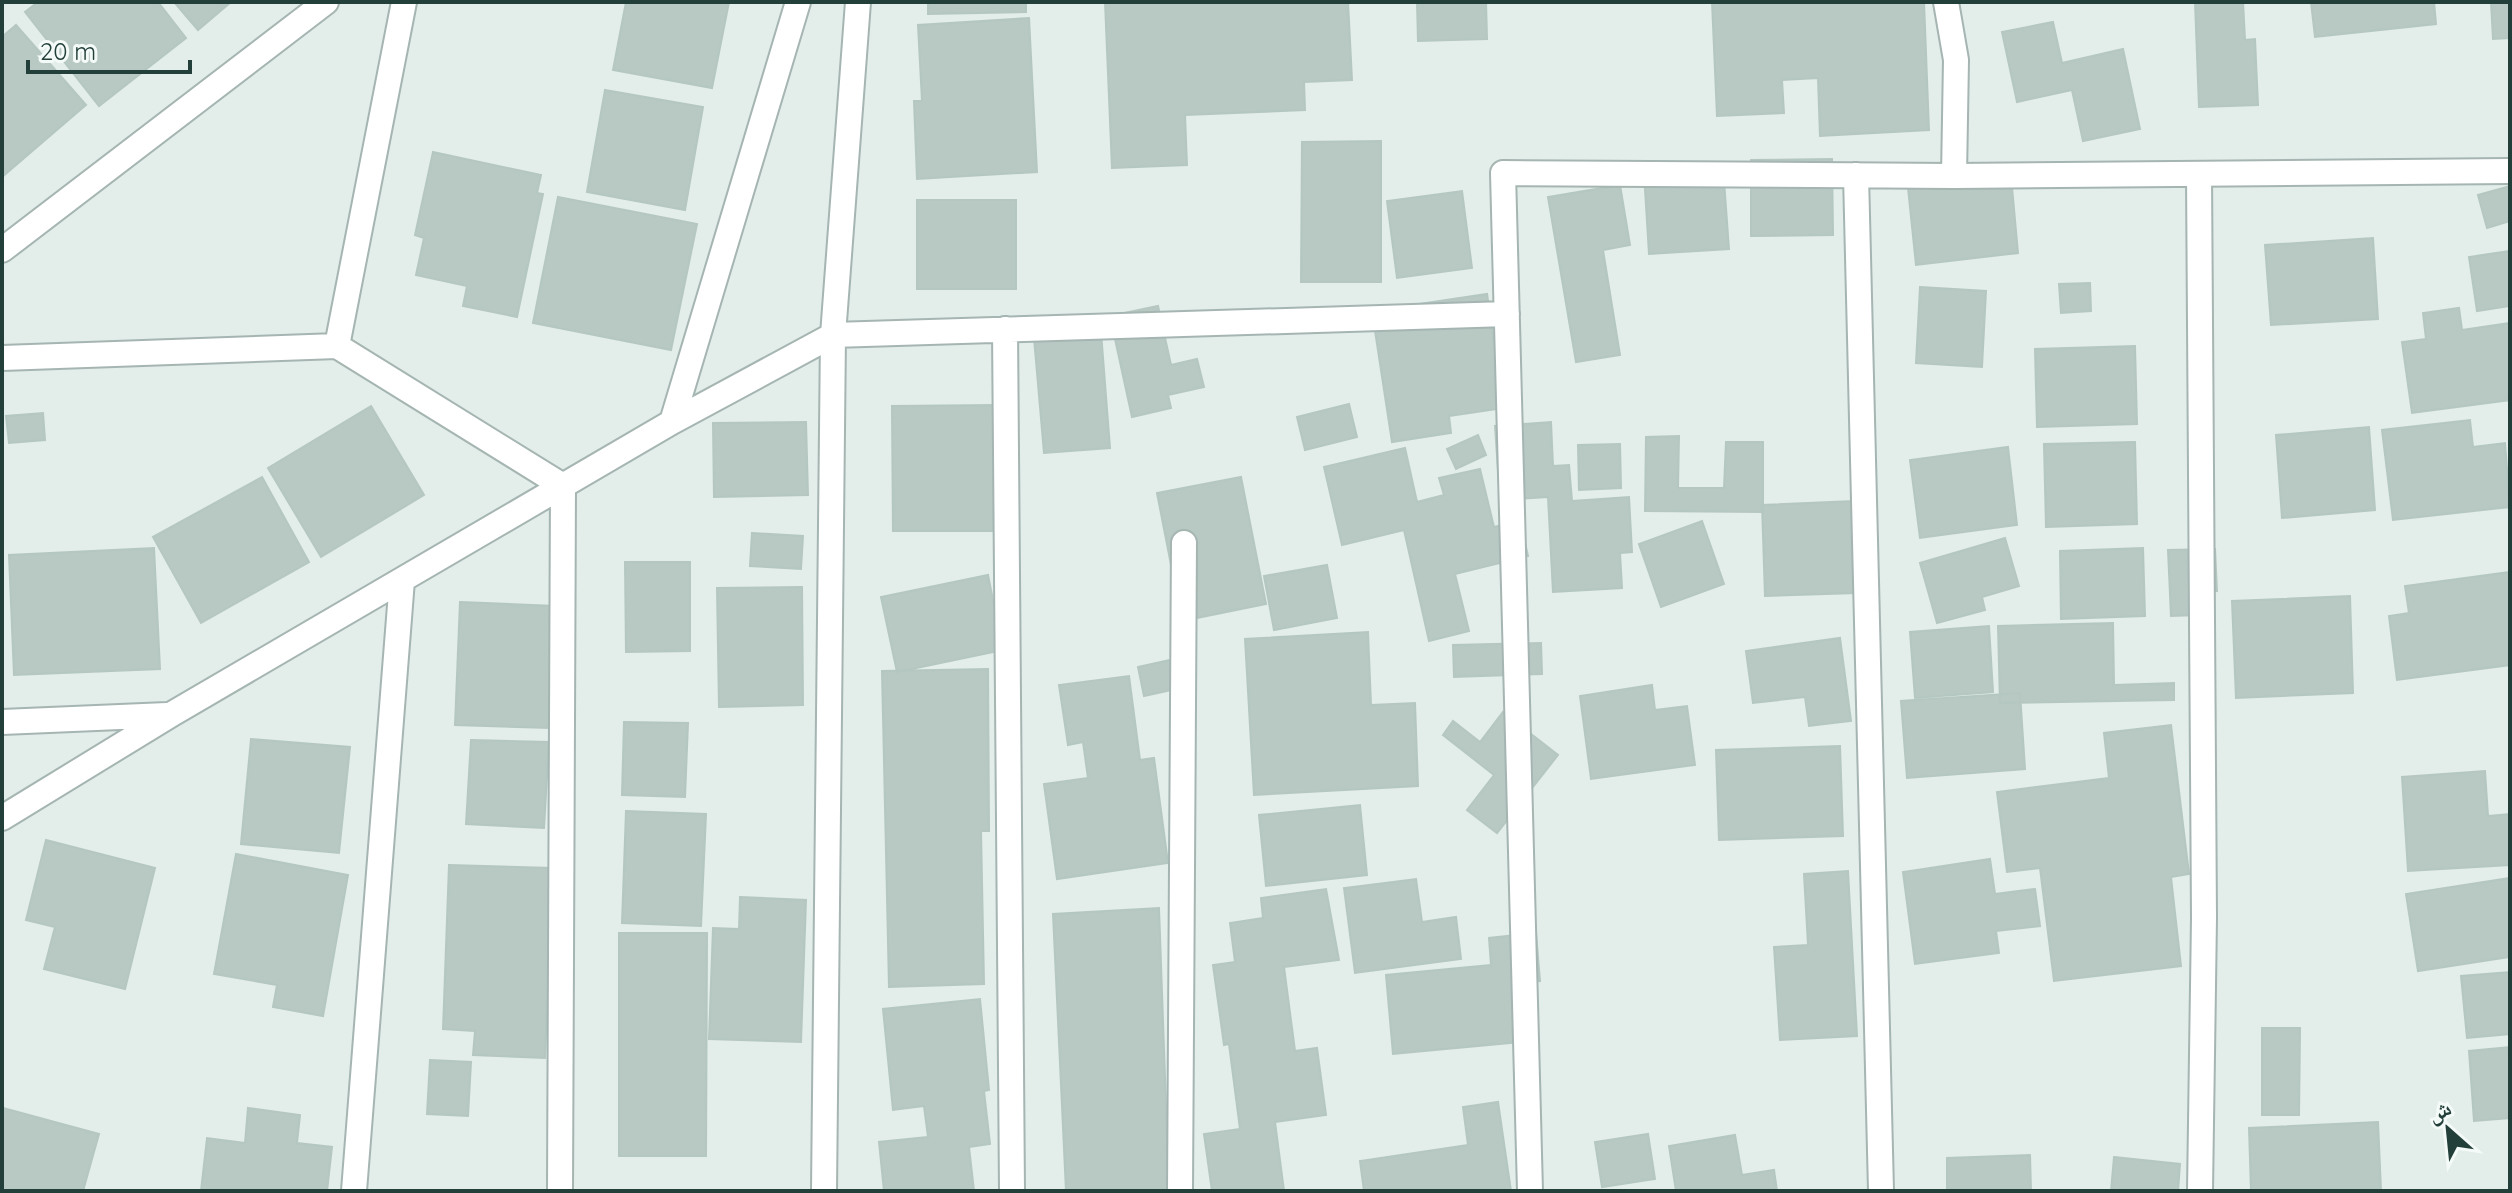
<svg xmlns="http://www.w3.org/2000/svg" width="2512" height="1193" viewBox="0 0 2512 1193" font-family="Quicksand,'Noto Naskh Arabic',sans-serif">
<rect width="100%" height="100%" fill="#e3edea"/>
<!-- building -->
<path fill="#b8c8c3" stroke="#b5c7c1" stroke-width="2" d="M38 2H158L186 38 99 106 25 12Z
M174 2H231L198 30Z
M626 2H729L712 88 613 70Z
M928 2H1026V12L928 14Z
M1105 2H1348L1352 80 1304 82 1305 110 1185 115 1187 165 1112 168Z
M1417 2H1486L1487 39 1418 41Z
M1712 2H1924L1929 130 1820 136 1818 78 1782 80 1784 113 1717 116Z
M2195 2H2243L2245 40 2255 39 2258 105 2199 107Z
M2311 2H2434L2436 24 2315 37Z
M2491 2H2510V38L2493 39Z
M1029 18 1037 172 917 179 914 101H922L918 25Z
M2053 22 2062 63 2123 49 2140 129 2083 141 2072 90 2017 102 2002 32Z
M16 25 86 105 2 177V37Z
M605 90 703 107 685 210 587 192Z
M1381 141V282H1301L1302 142Z
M433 152 541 175 537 193 543 194 517 317 463 306 467 286 416 275 424 238 415 235Z
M1832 159 1833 235 1751 236V160Z
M1723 167 1729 249 1649 254 1644 173Z
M2011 176 2018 253 1916 265 1908 188Z
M1620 185 1630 245 1603 250 1620 355 1576 362 1548 197Z
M2510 186V221L2487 228 2478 195Z
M1462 191 1472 268 1397 278 1387 201Z
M558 197 697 224 671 350 533 323Z
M917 200H1016V289H917Z
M2373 238 2378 319 2271 325 2265 245Z
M2510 251V306L2477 311 2469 257Z
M2090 283 2091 311 2061 313 2059 284Z
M1920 287 1986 291 1982 367 1916 363Z
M1487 294 1504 408 1449 416 1451 433 1392 442 1372 311Z
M1158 306 1171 365 1197 359 1204 387 1168 395 1171 408 1132 417 1110 316Z
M2459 308 2462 330 2510 323V400L2412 413 2402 342 2426 339 2423 313Z
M1101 332 1110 448 1044 453 1034 338Z
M2135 346 2137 424 2037 427 2035 349Z
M1349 404 1357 437 1305 450 1297 417Z
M996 405V531H893L892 406Z
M371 406 424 495 321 557 268 468Z
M43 413 45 440 9 443 6 416Z
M2470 420 2473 447 2505 443 2510 507 2393 520 2382 430Z
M806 422 808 495 714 497 713 423Z
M1551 422 1553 466 1569 465 1572 501 1629 497 1632 552 1620 553 1622 588 1553 592 1548 497 1500 500 1495 426Z
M2369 427 2375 510 2282 518 2276 435Z
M1478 435 1486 455 1456 469 1447 449Z
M1679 436 1678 488H1724L1726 442H1763V512L1645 511 1646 437Z
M2135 442 2137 524 2046 527 2044 444Z
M1620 444 1621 488 1579 490 1578 445Z
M2008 447 2017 525 1920 538 1910 460Z
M1405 448 1417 502 1444 495 1439 478 1480 469 1494 527 1520 521 1528 556 1455 574 1469 631 1429 641 1404 530 1342 545 1324 467Z
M262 477 309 562 201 623 153 537Z
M1241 477 1266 604 1182 621 1157 493Z
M1854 501 1857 593 1765 596 1762 505Z
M1702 521 1724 584 1661 607 1639 544Z
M752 533 803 536 801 569 750 566Z
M2005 538 2019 586 1982 597 1985 610 1937 623 1920 563Z
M154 548 160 669 14 675 9 555Z
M2143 548 2145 616 2061 619 2060 551Z
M2215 549 2217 591 2198 592V615L2171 616 2168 550Z
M625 562H690V651L626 652Z
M1327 565 1337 618 1274 630 1264 576Z
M2510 572V665L2397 680 2389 616 2409 613 2405 586Z
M988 575 1003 650 897 672 881 597Z
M802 587 803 705 719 707 717 588Z
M2350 596 2353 693 2236 698 2232 601Z
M460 602 555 606 550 728 455 725Z
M2113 623 2114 685 2174 683V700L2000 703 1998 626Z
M1989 626 1993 692 1915 698 1910 632Z
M1368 632 1371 705 1415 703 1418 786 1254 795 1245 639Z
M1840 638 1851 721 1809 726 1805 697 1753 703 1746 651Z
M1541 643 1542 674 1454 677 1453 645Z
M1170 660 1176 689 1144 696 1138 667Z
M988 669 989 831H981L984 984 889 987 882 671Z
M1129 676 1140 760 1154 758 1168 863 1057 879 1044 784 1088 778 1083 742 1068 745 1059 685Z
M1652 685 1655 710 1687 706 1695 765 1591 779 1580 696Z
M2020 693 2025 769 1907 778 1901 701Z
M1503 712 1558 755 1497 833 1467 810 1494 775 1443 735 1453 721 1480 742Z
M624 722 688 723 685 797 622 795Z
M2171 725 2189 874 2171 877 2181 966 2054 981 2040 868 2007 872 1997 792 2109 778 2104 733Z
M251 739 350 747 339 853 241 844Z
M471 740 549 742 544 828 466 824Z
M1840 746 1843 836 1719 840 1716 750Z
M2485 771 2488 816 2510 814V865L2408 871 2402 777Z
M1360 805 1367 875 1266 886 1259 815Z
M626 811 706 814 701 926 622 923Z
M46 840 155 868 125 989 44 969 55 927 26 920Z
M236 854 348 875 323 1016 273 1007 277 985 214 974Z
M1990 859 1995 894 2035 889 2040 926 1996 931 1999 953 1915 964 1903 872Z
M449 865 553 868 545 1058 473 1055 475 1031 443 1029Z
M1848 871 1857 1036 1780 1040 1774 947 1808 945 1804 874Z
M2510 878V957L2418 971 2406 894Z
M1416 879 1422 922 1456 917 1461 959 1355 973 1344 888Z
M1326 889 1339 960 1284 967 1295 1051 1317 1048 1326 1115 1275 1122 1284 1191H1212L1204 1134 1240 1129 1229 1044 1224 1045 1213 965 1235 962 1230 923 1263 918 1261 898Z
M740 897 806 900 801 1042 709 1039 713 928 739 929Z
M1159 908 1169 1191H1066L1053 914Z
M619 933H707L706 1156H619Z
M1536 933 1540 981 1514 983 1520 1042 1393 1054 1386 975 1491 965 1489 938Z
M2510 972V1034L2467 1038 2461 976Z
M980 999 989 1090 984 1091 990 1144 969 1147 974 1191H884L879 1142 928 1137 924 1106 893 1110 883 1009Z
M2262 1028H2300L2299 1115H2262Z
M2510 1047V1118L2474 1121 2469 1051Z
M430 1060 471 1062 468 1116 427 1114Z
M1498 1102 1511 1191H1364L1360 1161 1468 1145 1463 1107Z
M3 1108 99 1134 83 1191H2Z
M248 1108 300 1115 297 1143 332 1147 327 1191H201L207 1138 245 1143Z
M2378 1122 2381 1191H2251L2249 1128Z
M1648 1134 1655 1179 1602 1187 1595 1142Z
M1735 1135 1742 1175 1774 1170 1777 1191H1676L1669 1146Z
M2030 1155 2031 1191H1947V1158Z
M2114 1157 2180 1164 2178 1191H2111Z"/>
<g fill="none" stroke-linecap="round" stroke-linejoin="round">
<defs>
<path id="minor" d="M1946 2 1956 60 1954 176
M2199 174 2204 918 2200 1191
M1856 175 1881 1191
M2 250 326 2
M1005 329 1012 1191
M337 346 404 2
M2 358 337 346 563 486 560 1191
M672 422 798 2
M2 722 167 715
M2 818 172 714 672 422 833 335 1507 314
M354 1191 402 580
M824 1191 833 335 858 2
M1180 1191 1184 543
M1530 1191 1503 173 1954 176 2510 171"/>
</defs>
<!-- minor casing -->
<use href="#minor" stroke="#a5b5b2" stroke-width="28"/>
<!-- minor -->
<use href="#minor" stroke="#fff" stroke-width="24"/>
</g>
<!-- border -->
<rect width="2512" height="1193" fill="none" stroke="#223f3a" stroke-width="8"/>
<!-- north arrow -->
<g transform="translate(2448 1129) rotate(333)" stroke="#f4faf7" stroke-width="6" paint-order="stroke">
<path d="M0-6L14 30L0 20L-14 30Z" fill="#223f3a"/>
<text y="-12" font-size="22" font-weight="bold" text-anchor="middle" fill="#223f3a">ش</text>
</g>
<!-- scale -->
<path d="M28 60v12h162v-12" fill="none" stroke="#223f3a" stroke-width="4"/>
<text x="40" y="60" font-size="24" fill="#223f3a" stroke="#f4faf7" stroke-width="6" paint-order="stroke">20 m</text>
</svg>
